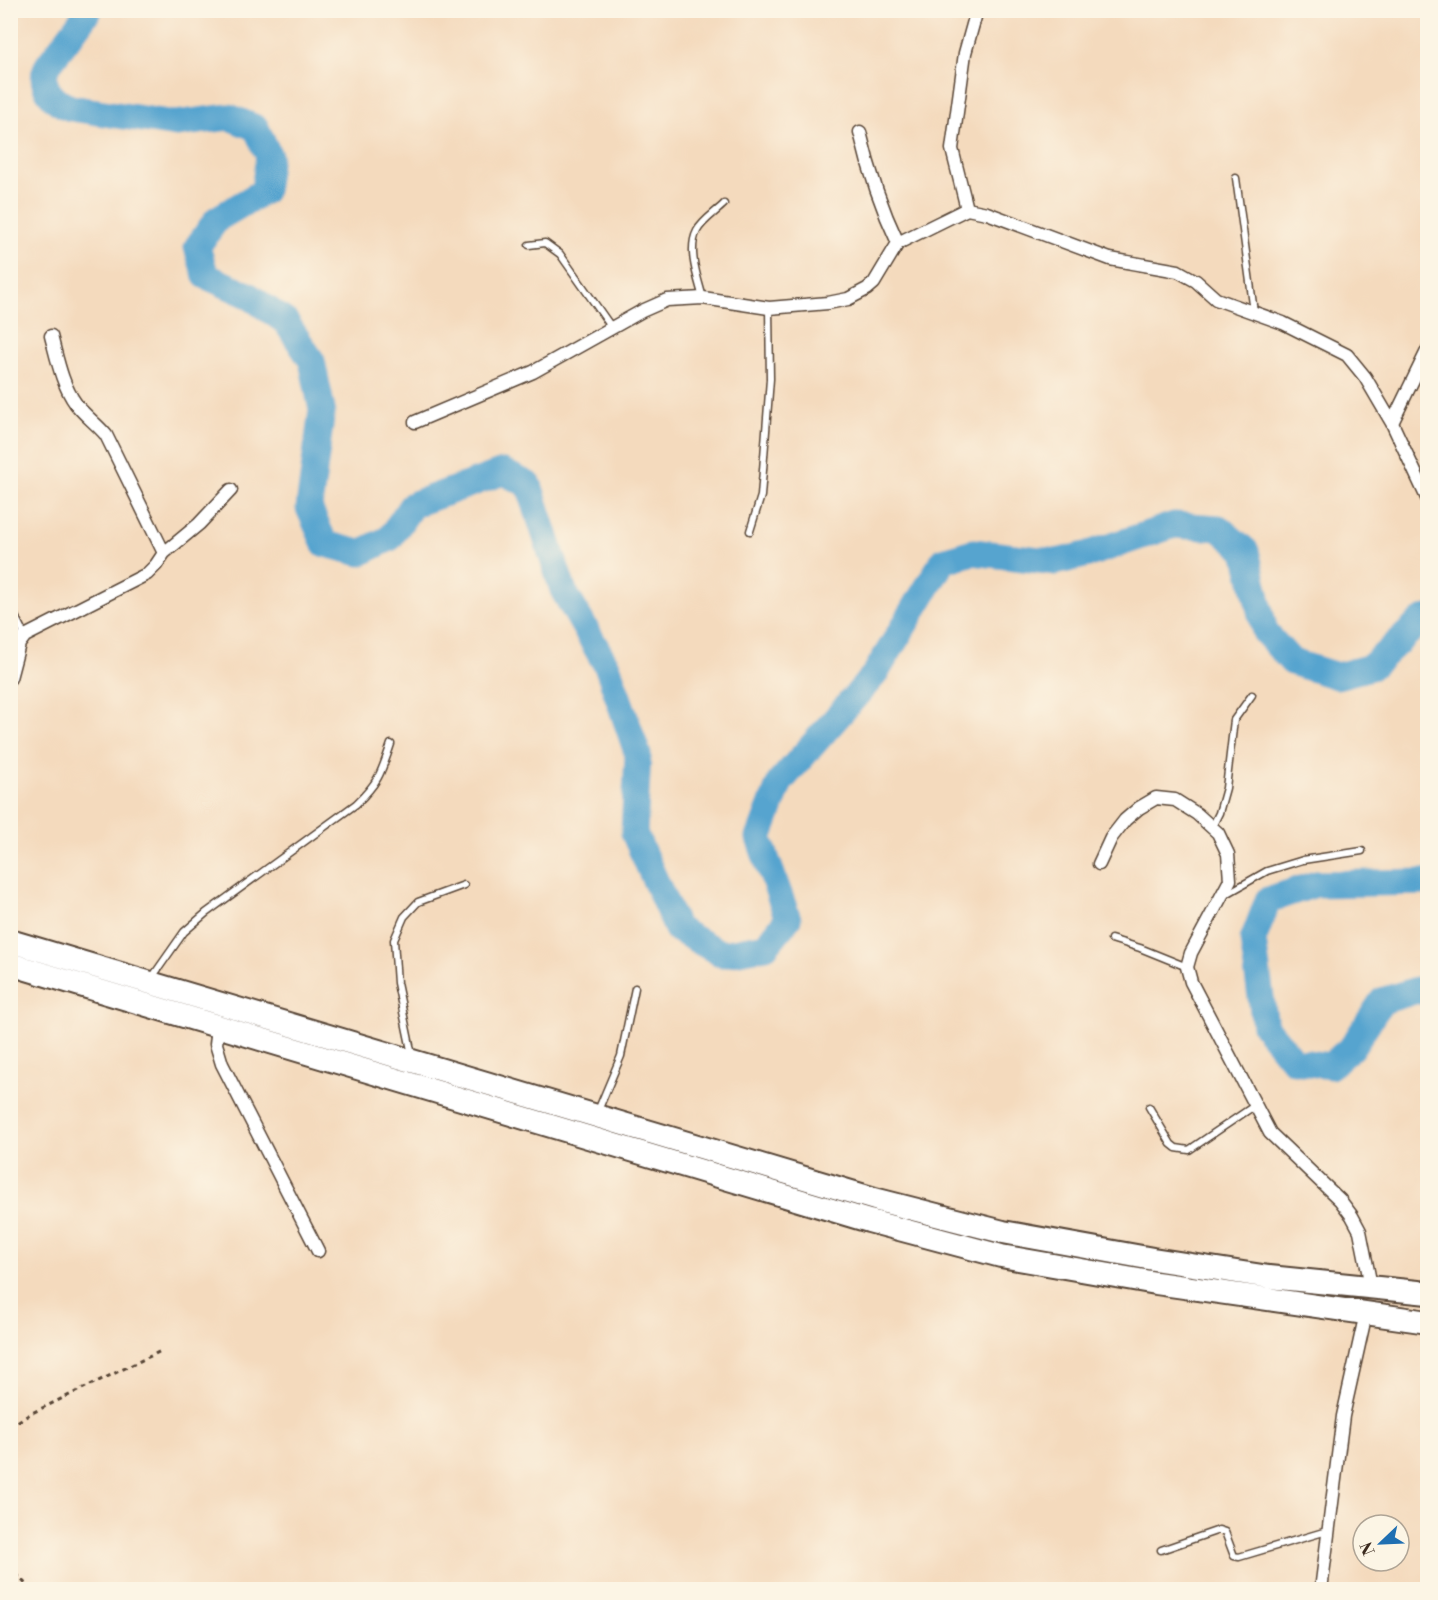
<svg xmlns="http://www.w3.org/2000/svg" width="1438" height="1600" viewBox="0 0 1438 1600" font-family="'Libre Bodoni',serif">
<rect width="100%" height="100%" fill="#fcf5e5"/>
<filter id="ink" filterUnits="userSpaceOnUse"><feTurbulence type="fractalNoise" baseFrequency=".0167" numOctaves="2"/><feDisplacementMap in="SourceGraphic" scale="12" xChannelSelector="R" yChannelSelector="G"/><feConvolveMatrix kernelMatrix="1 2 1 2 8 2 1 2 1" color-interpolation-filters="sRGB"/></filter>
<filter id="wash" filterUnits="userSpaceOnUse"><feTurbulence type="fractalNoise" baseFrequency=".008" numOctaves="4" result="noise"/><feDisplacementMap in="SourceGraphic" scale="24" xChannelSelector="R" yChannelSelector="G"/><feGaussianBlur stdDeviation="1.35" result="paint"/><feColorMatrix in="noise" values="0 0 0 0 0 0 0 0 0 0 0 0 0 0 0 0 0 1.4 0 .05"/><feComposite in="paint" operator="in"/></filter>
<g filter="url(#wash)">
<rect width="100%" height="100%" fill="#f4dabd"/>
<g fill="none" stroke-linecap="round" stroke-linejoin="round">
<!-- river -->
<path stroke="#56a4cf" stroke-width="27" d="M89 10C78 25 68 39 57 53 54 58 48 63 46 69 39 87 55 103 71 108L176 124 229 117 256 128 269 156 264 191 217 219 197 247 206 276 248 295 286 322 312 361 322 410 309 508 325 544 360 553 390 538 412 505 503 472 529 485 563 590 608 668 638 755 634 833 677 929 722 954 766 946 788 919 759 838 780 782 875 674 943 561 973 552 1056 562 1089 554 1174 525 1219 528 1246 551 1265 632 1292 662 1337 676 1371 667 1421 621 1428 618
M1428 882 1316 884 1268 900 1253 940 1265 1026 1294 1061 1330 1066 1352 1047 1382 1001 1417 990 1428 993"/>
</g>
</g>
<g filter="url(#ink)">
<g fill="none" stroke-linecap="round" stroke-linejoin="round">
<defs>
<path id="lane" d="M1236 178 1254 312
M529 245 545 243 560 254 612 328
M703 298C698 279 687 250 697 231 702 221 716 212 724 204
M750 531 761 496 770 379 769 308
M10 606 25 636
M1212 827 1219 813 1226 788 1234 720 1252 695
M1223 896 1267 871 1303 860 1362 851
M1111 939 1140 948 1187 967
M151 979 184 932 206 913 356 804C379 782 381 773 391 744
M412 1055 397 983 394 940 404 917 418 902 464 885
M1149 1107 1171 1144 1176 1148 1189 1150 1254 1106
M597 1113 621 1056 635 988
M1161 1550 1219 1530 1225 1532 1234 1556 1239 1557 1327 1531"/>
<path id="street" d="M860 132C869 171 881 207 898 243
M967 209 952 149 965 53 977 10
M51 336C57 358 62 385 76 404 85 416 97 424 106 435L164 553
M415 422 533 372 642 311 667 300 703 298 769 308 828 303 848 299 867 289 874 283 898 243 967 209 987 213 1110 259 1178 271 1196 281 1216 299 1283 323 1347 355 1365 377 1375 394 1392 423 1428 500
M1392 423 1428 349
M10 678 19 644 25 636 147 574 156 565 164 553 199 524 231 490
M1099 864 1111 838 1125 820 1139 808 1156 798 1175 800 1197 814 1218 833 1228 854 1230 880 1191 953 1187 967 1191 982 1270 1133 1340 1200 1352 1216 1360 1231 1371 1286
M218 1028 216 1044 222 1064 318 1251
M1321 1590 1343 1416 1366 1313"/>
<path id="highway" d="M10 941 878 1200 1003 1232 1153 1259 1269 1277 1428 1293
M10 964 869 1221 1001 1256 1156 1283 1428 1322"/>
</defs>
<!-- lane casing -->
<use href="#lane" stroke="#574436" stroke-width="9"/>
<!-- street casing -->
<use href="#street" stroke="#574436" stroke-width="15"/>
<!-- highway casing -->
<use href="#highway" stroke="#574436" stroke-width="26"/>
<!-- path -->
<path stroke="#574436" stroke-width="3" stroke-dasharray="4.5 4.5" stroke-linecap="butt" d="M10 1426 32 1413 163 1350
M10 1567 31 1590"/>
<!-- lane -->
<use href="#lane" stroke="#fff" stroke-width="6"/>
<!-- street -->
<use href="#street" stroke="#fff" stroke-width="12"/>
<!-- highway -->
<use href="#highway" stroke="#fff" stroke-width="22"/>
</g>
</g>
<!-- margin -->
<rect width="1438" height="1600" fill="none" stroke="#fcf5e5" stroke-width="36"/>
<!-- north arrow -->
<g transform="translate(1381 1543) rotate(247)"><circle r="28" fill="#fcf5e5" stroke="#afa495" stroke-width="1.5"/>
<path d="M0-4.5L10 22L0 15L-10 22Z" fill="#1f6fb2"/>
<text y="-9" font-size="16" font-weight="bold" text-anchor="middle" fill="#3b2a1e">N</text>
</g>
</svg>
